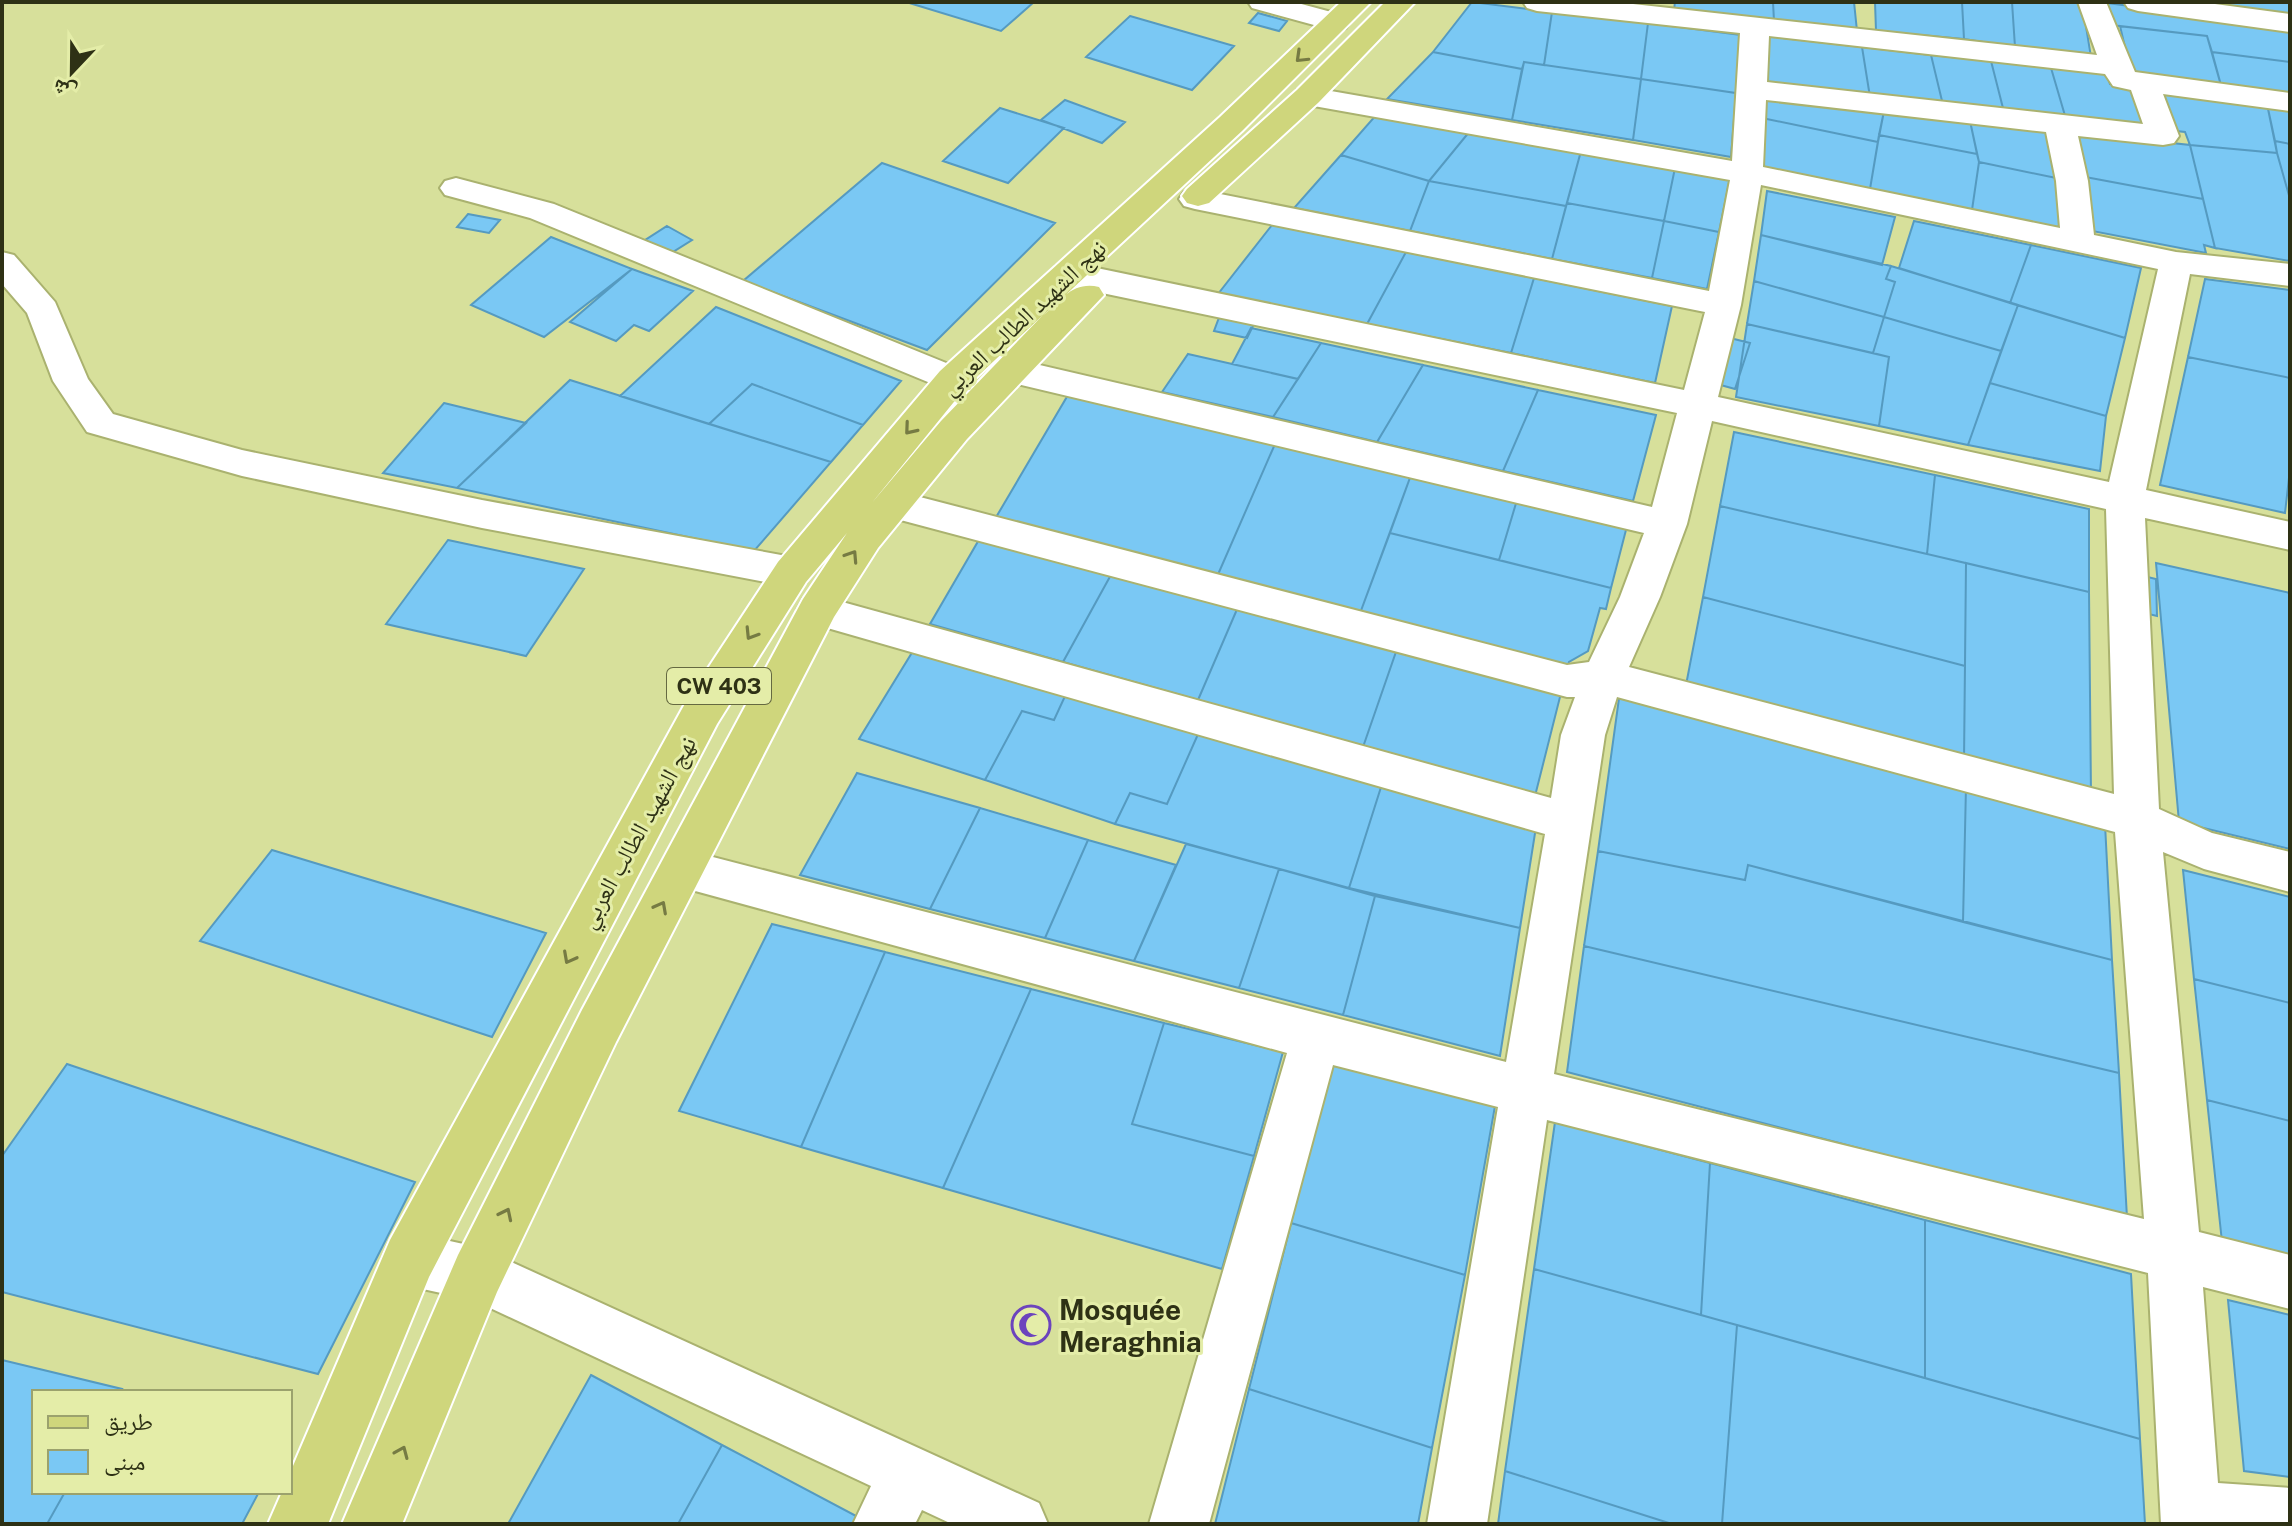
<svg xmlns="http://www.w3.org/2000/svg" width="2292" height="1526" viewBox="0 0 2292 1526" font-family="'Public Sans','Noto Naskh Arabic',sans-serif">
<rect width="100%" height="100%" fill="#d7e09b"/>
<!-- building -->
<path fill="#7ac8f4" stroke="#559ac0" stroke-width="2" d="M906 2H1034L1001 31Z
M1472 2 1552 12 1544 65 1524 62 1522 69 1433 52Z
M1675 2H1773L1774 21 1674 10Z
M1773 2H1854L1857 31 1774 21Z
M1875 2H1962L1964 39 1876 31Z
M1962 2H2012L2015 47 1964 39Z
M2012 2H2082L2091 57 2015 47Z
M2226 2H2290V19L2227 10Z
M2107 3 2290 27V62L2212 52 2207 36 2110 25Z
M1552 12 1648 23 1641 79 1544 65Z
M1258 13 1287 21 1279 31 1249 23Z
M1130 16 1234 46 1192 90 1086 57Z
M1648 23 1741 35 1736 93 1641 79Z
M2120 26 2207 36 2222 89 2132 77Z
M1766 36 1862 47 1870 97 1764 85Z
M1862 47 1931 55 1943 105 1870 97Z
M1433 52 1522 69 1512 120 1387 99Z
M2212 52 2290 62V98L2222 89Z
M1931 55 1991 61 2004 112 1943 105Z
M1991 61 2051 68 2066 119 2004 112Z
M1524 62 1641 79 1633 140 1512 120Z
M2051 68 2107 74 2110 84 2135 86 2148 128 2066 119Z
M1641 79 1736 93 1731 157 1633 140Z
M2155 90 2267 104 2277 153 2190 145 2185 132 2167 130Z
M1764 96 1884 111 1878 142 1762 118Z
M1065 100 1125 122 1102 143 1041 120Z
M2267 104 2290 107V144L2275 141Z
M1000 108 1064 128 1008 183 943 161Z
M1884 111 1970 121 1977 154 1879 135Z
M1377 114 1470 131 1429 181 1341 155Z
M1762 118 1878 142 1870 189 1759 166Z
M1970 121 2055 131 2061 179 1979 162Z
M1470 131 1581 151 1566 206 1429 181Z
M2070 132 2190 145 2203 199 2080 176Z
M1879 135 1977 154 1979 162 1972 210 1870 189Z
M2275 141 2290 144V199L2277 153Z
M2190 145 2277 153 2290 199V261L2215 248Z
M1581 151 1675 168 1664 221 1567 203Z
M1341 155 1429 181 1410 231 1294 208Z
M1979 162 2061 179 2066 229 1972 210Z
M882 163 1055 223 927 350 743 281Z
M1675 168 1730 178 1719 232 1664 221Z
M2080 176 2203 199 2215 248 2204 245 2206 253 2087 230Z
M1429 181 1566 206 1552 259 1410 231Z
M1767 191 1895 217 1882 265 1761 235Z
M1567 203 1664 221 1652 278 1552 259Z
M468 214 500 220 489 233 457 227Z
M1664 221 1719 232 1707 289 1652 278Z
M1914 221 2031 245 2010 303 1899 268Z
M1272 225 1406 252 1367 324 1218 294Z
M667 226 692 240 665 257 639 244Z
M1761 235 1891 266 1886 279 1895 282 1884 317 1754 281Z
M551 237 632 269 544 337 471 305Z
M2031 245 2141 268 2125 338 2010 303Z
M1406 252 1534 278 1511 353 1367 324Z
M1891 266 2018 305 2001 351 1884 317 1895 282 1886 279Z
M632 269 693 291 649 331 634 325 616 341 570 322Z
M1534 278 1672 306 1655 383 1511 353Z
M2205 279 2290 290V378L2188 357Z
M1754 281 1884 317 1873 353 1747 324Z
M2018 305 2125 338 2106 416 1990 383Z
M716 307 901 381 863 425 752 384 709 424 620 396Z
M1220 315 1255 322 1247 338 1214 331Z
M1884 317 2001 351 1968 445 1879 426 1889 357 1873 353Z
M1747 324 1889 357 1879 426 1736 397Z
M1251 328 1321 343 1298 379 1232 364Z
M1714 334 1750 343 1735 389 1699 379Z
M1321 343 1423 365 1377 442 1273 417Z
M1188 354 1298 379 1273 417 1162 392Z
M2188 357 2290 378V469L2285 513 2160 485Z
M1423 365 1538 390 1503 471 1377 442Z
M570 380 831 462 754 551 457 488Z
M1990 383 2106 416 2100 471 1968 445Z
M752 384 863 425 831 462 709 424Z
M1538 390 1656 415 1633 501 1503 471Z
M1068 395 1275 444 1216 579 995 519Z
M444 403 526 423 457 488 383 473Z
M1734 432 1935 475 1927 554 1720 506Z
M1275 444 1411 475 1359 616 1216 579Z
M1411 475 1517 500 1499 560 1390 533Z
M1935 475 2089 509V592L1927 554Z
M1517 500 1627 526 1611 588 1499 560Z
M1720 506 1966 563 1965 666 1703 597Z
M1390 533 1611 588 1606 609 1600 608 1588 651 1569 662 1567 669 1359 616Z
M980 538 1112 573 1063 662 930 624Z
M448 540 584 569 526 656 386 624Z
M1966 563 2089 592 2091 796 1964 761Z
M2156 563 2290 593V849L2179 822Z
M2119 570 2156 579 2157 616 2119 607Z
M1112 573 1238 607 1198 700 1063 662Z
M1703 597 1965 666 1964 761 1686 685Z
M1238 607 1397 649 1363 747 1198 700Z
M1397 649 1561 693 1535 796 1363 747Z
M913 651 1066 694 1054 720 1022 711 985 780 859 739Z
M1620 691 1966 786 1963 922 1748 865 1745 880 1598 851Z
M1066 694 1199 732 1167 804 1130 793 1115 824 985 780 1022 711 1054 720Z
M1199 732 1382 784 1349 888 1115 824 1130 793 1167 804Z
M857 773 980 808 930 909 800 875Z
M1382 784 1536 827 1520 928 1349 888Z
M1966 786 2105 824 2112 960 1963 922Z
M980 808 1088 840 1045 938 930 909Z
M1088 840 1176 865 1134 961 1045 938Z
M1186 844 1279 869 1239 988 1134 961Z
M272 850 546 933 492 1037 200 941Z
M1598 851 1745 880 1748 865 2112 960 2119 1073 1584 946Z
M1279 869 1375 896 1343 1015 1239 988Z
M2183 870 2290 897V1003L2194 979Z
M1375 896 1520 928 1500 1056 1343 1015Z
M772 924 885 952 801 1147 679 1111Z
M1584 946 2119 1073 2127 1218 1567 1072Z
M885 952 1031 989 943 1188 801 1147Z
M2194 979 2290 1003V1121L2207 1100Z
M1031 989 1164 1023 1132 1124 1254 1156 1222 1269 943 1188Z
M1164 1023 1283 1052 1254 1156 1132 1124Z
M67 1064 415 1182 318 1374 2 1292V1156Z
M1331 1064 1495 1106 1465 1275 1291 1223Z
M2207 1100 2290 1121V1260L2222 1242Z
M1555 1122 1710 1163 1701 1315 1534 1269Z
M1710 1163 1925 1220V1378L1701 1315Z
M1925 1220 2131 1274 2140 1439 1925 1378Z
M1291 1223 1465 1275 1432 1448 1249 1389Z
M1534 1269 1737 1325 1722 1524H1672L1505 1471Z
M2228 1300 2290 1315V1477L2244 1471Z
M1737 1325 2140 1439 2145 1524H1722Z
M2 1360 122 1389 120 1392H34V1492H65L47 1524H2Z
M591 1375 722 1445 678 1524H508Z
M1249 1389 1432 1448 1418 1524H1215Z
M722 1445 858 1517 855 1524H678Z
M1505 1471 1672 1524H1498Z
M65 1492H259L242 1524H47Z"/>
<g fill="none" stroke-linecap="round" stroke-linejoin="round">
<defs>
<path id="minor" d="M1248 2H1294L1346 16 1350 22 1346 28 1336 31 1252 8Z
M1523 2H1615L2097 55 2078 2H2106L2135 72 2290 93V111L2163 94 2179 136 2174 143 2163 145 2078 136 2088 181 2094 235 2176 252 2290 264V286L2190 274 2146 490 2290 522V550L2145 518 2159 809 2212 833 2290 852V892L2204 869 2163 852 2199 1232 2290 1255V1309L2203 1287 2218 1483 2290 1488V1524H2161L2148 1273 1547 1120 1487 1524H1427L1498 1107 1333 1065 1209 1524H1149L1287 1053 666 883 659 869 666 855 682 849 1506 1062 1545 834 817 625 803 621 797 610 803 599 817 595 1551 798 1561 735 1575 697H1567L893 518 879 514 874 504 879 494 893 490 1567 665 1589 662 1620 597 1644 533 1009 382 996 378 991 370 996 362 1009 358 1652 507 1677 413 1102 293 1056 280 1051 273 1056 266 1068 262 1684 390 1705 312 1195 209 1184 206 1179 199 1184 192 1195 189 1709 291 1730 180 1308 105 1297 102 1293 96 1297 90 1308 87 1732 161 1740 33 1537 11 1527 8ZM1769 36 2105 74 2113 86 2131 90 2143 124 1767 82ZM1766 100 2046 132 2056 181 2060 228 1763 167ZM1761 185 2158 269 2109 482 1718 397 1741 305ZM1712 421 2106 509 2114 794 1629 667 1660 597 1687 524ZM1617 697 2115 832 2144 1219 1554 1074 1605 735Z
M2124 2H2200L2290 14V32L2138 11 2128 8Z
M456 178 554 204 966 371 971 379 966 387 953 391 940 387 530 218 445 195 440 188 445 181Z
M2 252 14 255 55 302 88 379 113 414 242 450 482 500 792 557 806 562 812 572 806 582 792 587 482 528 242 476 87 432 53 381 27 313 2 284Z
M409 1232 477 1247 496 1255 1039 1503 1048 1524H952L922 1510 915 1524H853L871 1486 473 1300 409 1286 390 1278 382 1259 390 1240Z"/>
<path id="primary" d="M1341 2H1371L1242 131 1044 315C1061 299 1074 281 1099 287L1104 295 967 439 878 548 834 617 616 1042 497 1292 402 1524H342L458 1255 582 1010 803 599 847 533 806 582 717 724 429 1277 328 1524H268L282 1492H290V1473L390 1240 687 700 778 562 940 371 1220 117ZM1043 315 941 421 871 504 966 387Z
M1385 2H1415L1319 102 1209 203 1198 206 1187 203 1182 196 1187 189 1297 90Z"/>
</defs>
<!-- minor casing -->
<use href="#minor" stroke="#aab26f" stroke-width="4"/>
<!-- primary casing -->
<use href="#primary" stroke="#fff" stroke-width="4"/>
<!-- minor -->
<use href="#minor" fill="#fff" fill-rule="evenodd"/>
<!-- primary -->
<use href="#primary" fill="#cfd67c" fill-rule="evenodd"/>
</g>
<!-- one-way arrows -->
<defs><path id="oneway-chevron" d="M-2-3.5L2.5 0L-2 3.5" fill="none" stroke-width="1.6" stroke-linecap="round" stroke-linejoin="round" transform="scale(2)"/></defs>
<g stroke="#767b43">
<use href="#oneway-chevron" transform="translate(1301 57) rotate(136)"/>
<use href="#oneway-chevron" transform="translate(910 429) rotate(130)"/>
<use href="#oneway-chevron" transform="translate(852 556) rotate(-57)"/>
<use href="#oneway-chevron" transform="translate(751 634) rotate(122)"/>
<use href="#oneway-chevron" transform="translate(661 907) rotate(-62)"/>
<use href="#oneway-chevron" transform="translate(569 958) rotate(118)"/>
<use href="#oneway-chevron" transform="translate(506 1214) rotate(-64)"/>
<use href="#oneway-chevron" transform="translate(402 1452) rotate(-67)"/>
</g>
<!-- icons -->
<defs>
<symbol id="mosque-ring" viewBox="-11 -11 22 22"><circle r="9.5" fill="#e4eda8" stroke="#6c44bd" stroke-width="1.5"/><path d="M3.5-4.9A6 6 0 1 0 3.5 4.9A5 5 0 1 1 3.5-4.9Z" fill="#6c44bd"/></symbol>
</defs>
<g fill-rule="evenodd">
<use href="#mosque-ring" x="1009" y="1303" width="44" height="44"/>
</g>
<g text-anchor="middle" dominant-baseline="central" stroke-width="6" stroke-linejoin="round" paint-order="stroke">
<!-- shield labels -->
<rect fill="#e4eda8" stroke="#656941" stroke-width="2" x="667" y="668" width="104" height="36" rx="6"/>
<g font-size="22" font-weight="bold" fill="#2e3115">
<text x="719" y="686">CW 403</text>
</g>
<!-- street labels -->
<g font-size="24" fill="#2e3115" stroke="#e4eda8">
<text transform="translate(1023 317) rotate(-43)">نهج الشهيد الطالب العربي</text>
<text transform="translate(637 832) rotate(-61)">نهج الشهيد الطالب العربي</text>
</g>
<!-- near-poi labels -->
<g font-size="28" font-weight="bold" fill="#2e3115" stroke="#e4eda8" text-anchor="start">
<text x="1059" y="1309">Mosquée<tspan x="1059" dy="32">Meraghnia</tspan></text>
</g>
</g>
<!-- border -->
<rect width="2292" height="1526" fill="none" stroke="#2e3115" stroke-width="8"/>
<!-- legend -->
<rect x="32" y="1390" width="260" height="104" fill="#e4eda8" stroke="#9ba26d" stroke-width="2"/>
<rect x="48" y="1416" width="40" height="12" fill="#cfd67c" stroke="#9ba26d" stroke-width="2"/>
<text x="104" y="1430" font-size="24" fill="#2e3115">طريق</text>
<rect x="48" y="1450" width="40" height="24" fill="#7ac8f4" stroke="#9ba26d" stroke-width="2"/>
<text x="104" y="1470" font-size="24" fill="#2e3115">مبنى</text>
<!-- north arrow -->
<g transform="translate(72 72) rotate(202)" stroke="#e4eda8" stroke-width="6" paint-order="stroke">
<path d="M0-6L14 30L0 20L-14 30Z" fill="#2e3115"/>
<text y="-12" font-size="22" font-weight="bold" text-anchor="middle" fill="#2e3115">ش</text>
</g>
</svg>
